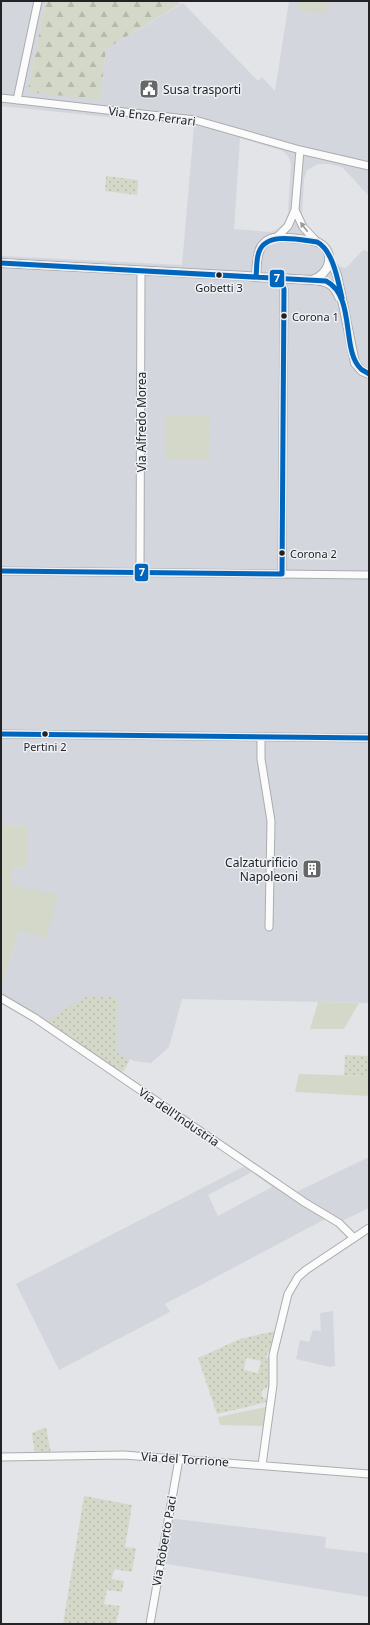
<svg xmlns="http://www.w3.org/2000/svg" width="370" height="1625" viewBox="0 0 370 1625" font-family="'Noto Sans',sans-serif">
<defs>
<pattern id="forest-firs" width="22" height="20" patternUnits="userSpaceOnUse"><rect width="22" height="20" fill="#d4d8c9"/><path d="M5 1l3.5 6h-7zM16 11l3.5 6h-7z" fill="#b6b9ac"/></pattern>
<pattern id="garden-dots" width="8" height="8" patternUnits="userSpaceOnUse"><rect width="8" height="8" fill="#d4d8c9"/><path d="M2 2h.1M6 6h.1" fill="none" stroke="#b6b9ac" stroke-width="1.8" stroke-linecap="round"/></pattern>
</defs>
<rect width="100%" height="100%" fill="#e2e4e7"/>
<!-- built -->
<path fill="#d3d6dd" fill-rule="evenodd" d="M1 1H46L28 89 100 100 106 49 183 3 258 81 262 77 275 91 289 1H369V196L342 167 329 164H318L307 170 304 179 302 214 306 228 327 242 337 264 341 267 346 268 363 250 369 252V1003L182 999 169 1047 151 1063 134 1061 45 1022 30 1011 1 995V988L19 930 12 886V868L28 867V826L1 825V256L182 265 194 126 1 106ZM240 138 283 151 288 156 291 163 288 214 284 223 278 229 270 232 234 229Z
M369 1157V1208L342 1221 333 1215 165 1304 170 1312 59 1370 16 1284 245 1166 288 1196ZM252 1172 272 1187 218 1216 208 1195Z
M333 1311 335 1366 330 1367 296 1359 300 1340 309 1342 313 1330 321 1331 320 1313Z
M168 1518 326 1537 325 1548 369 1553V1597L161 1563Z"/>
<!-- grass -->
<path fill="#d4d8c9" d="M299 1H328L326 14 298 10Z
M166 415 210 416 209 460H165Z
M1 825 28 826V867L12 868V885L57 895 47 938 19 930 2 985Z
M318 1002 359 1003 344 1029H310Z
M299 1074 369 1076V1096L295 1092Z
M266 1407 263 1426 220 1425 218 1417Z"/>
<!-- forest -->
<path fill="url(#forest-firs)" d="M46 1H177L180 4 106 49 100 100 29 92 28 89Z"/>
<!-- garden -->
<path fill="url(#garden-dots)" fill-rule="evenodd" d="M106 176 138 180 137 195 105 191Z
M87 996 117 997V1053L130 1059 124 1071 121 1072 45 1022Z
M345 1055 369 1056V1076L344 1075Z
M275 1331 269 1352 267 1353 266 1357 269 1358 270 1378 267 1388 262 1390V1397L267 1400V1402L217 1414 198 1358 240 1339ZM246 1358 261 1361 258 1373 244 1370Z
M46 1427 51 1453 35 1454 32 1433Z
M84 1496 132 1505 125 1547 136 1548 132 1572 114 1569 112 1579 124 1581 122 1592 107 1590 104 1604 120 1606 116 1624H63Z"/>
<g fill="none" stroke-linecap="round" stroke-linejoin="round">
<defs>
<path id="minor" d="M1 98 195 120 300 150 369 166
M17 100 38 1
M295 210 303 227 317 242
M276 238 288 226 295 210 300 150
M279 278 284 289 282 574
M1 571 369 575
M140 573 141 271
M1 734 369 738
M261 737V759L271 821 269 927
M1 998 35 1018 304 1202 339 1223 354 1238
M1 1457 124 1455 369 1474
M262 1465 273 1385V1355L288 1294 298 1277 306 1270 369 1228
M150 1624 179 1459"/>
<path id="tertiary" d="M329 258 337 275 355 363 362 371 369 374
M1 263 247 276 256 277 312 280C329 275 337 253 319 243 312 239 282 237 274 238 269 239 264 243 261 247 256 255 257 268 256 277
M313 280C327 281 334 284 339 297"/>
</defs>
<!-- minor casing -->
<use href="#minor" stroke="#abacae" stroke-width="9"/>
<!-- tertiary casing -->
<use href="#tertiary" stroke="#abacae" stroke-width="10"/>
<!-- minor -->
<use href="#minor" stroke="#fbfbfb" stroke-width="7"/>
<!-- tertiary -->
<use href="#tertiary" stroke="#fbfbfb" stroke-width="8"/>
<defs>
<path id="bus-1" d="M1 263 326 281C356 296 341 351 361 369 363 371 367 372 369 374
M256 277C257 269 256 259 259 252 266 231 300 240 317 242 333 250 338 281 342 298
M279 278 284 289 282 574
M1 571 282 574
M1 734 369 738"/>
</defs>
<!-- bus-1 casing -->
<use href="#bus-1" stroke="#eef1f5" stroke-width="8"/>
<!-- bus-1 -->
<use href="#bus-1" stroke="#0065bd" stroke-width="5"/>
</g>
<!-- one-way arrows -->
<defs><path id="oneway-solid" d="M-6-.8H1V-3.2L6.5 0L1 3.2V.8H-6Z"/></defs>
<use fill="#9a9a9b" href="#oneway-solid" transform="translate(304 227) rotate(-127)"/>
<!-- icons -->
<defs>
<symbol id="civic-square" viewBox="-11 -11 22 22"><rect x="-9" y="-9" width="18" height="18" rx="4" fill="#666769" stroke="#eef1f5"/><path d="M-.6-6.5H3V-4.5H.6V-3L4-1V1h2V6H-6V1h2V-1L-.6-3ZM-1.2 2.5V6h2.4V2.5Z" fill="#fff"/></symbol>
<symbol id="building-square" viewBox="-11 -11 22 22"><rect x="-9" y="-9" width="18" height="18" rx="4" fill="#666769" stroke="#eef1f5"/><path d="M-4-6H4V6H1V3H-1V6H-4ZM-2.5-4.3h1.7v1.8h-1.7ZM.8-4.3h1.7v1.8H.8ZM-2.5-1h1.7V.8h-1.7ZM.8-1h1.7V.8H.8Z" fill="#fff"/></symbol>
</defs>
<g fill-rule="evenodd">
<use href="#civic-square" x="138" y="78" width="22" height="22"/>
<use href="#building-square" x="301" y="858" width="22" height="22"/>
</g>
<!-- markers -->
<g fill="#232325" stroke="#eef1f5" stroke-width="1.5">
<circle cx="219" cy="275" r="3.5"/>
<circle cx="284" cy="316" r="3.5"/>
<circle cx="282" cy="553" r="3.5"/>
<circle cx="45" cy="734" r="3.5"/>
</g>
<g text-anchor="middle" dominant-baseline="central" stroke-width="3" stroke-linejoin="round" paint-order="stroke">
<!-- bus labels -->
<g font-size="11" fill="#232325" stroke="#eef1f5">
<text x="219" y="287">Gobetti 3</text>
<text x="292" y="316" text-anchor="start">Corona 1</text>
<text x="290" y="553" text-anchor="start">Corona 2</text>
<text x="45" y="746">Pertini 2</text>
</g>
<!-- poi labels -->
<g font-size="12" fill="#232325" stroke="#eef1f5" text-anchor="start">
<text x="163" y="89">Susa trasporti</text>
<text x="298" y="862" text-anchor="end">Calzaturificio<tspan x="298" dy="14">Napoleoni</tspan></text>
</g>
<!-- street labels -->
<g font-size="12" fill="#232325" stroke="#eef1f5">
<text transform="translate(152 116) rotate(7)">Via Enzo Ferrari</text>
<text transform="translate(141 422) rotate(-90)">Via Alfredo Morea</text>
<text transform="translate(179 1117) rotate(34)">Via dell'Industria</text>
<text transform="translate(185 1459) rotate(4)">Via del Torrione</text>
<text transform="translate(164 1541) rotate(-80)">Via Roberto Paci</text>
</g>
</g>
<g stroke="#eef1f5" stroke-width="1.5">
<rect x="269" y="269" width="16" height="19" rx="4" fill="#0065bd"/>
<rect x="134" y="563" width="15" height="19" rx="4" fill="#0065bd"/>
</g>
<g font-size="11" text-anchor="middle" font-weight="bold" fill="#fff">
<text x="277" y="282">7</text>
<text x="142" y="576">7</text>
</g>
<!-- border -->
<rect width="370" height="1625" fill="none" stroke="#232325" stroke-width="4"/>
</svg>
